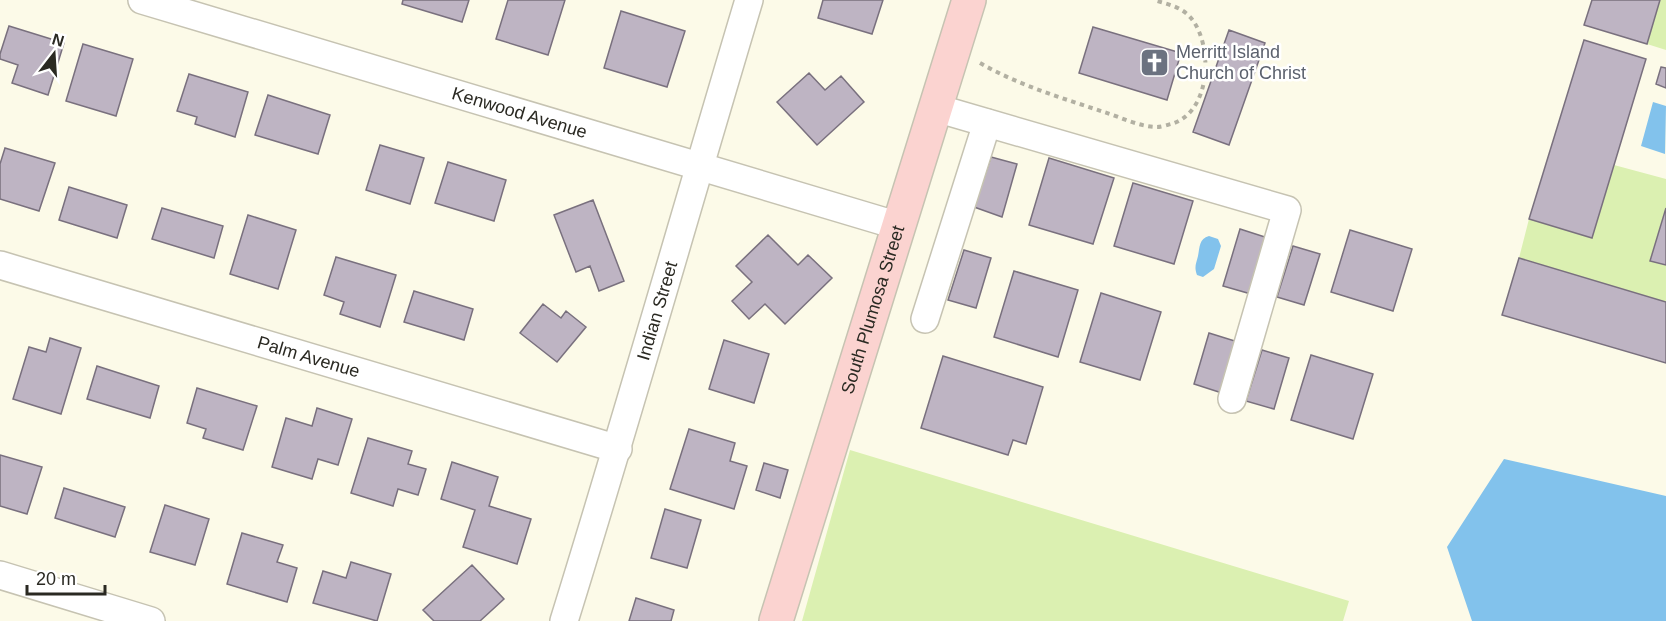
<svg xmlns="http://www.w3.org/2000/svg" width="1666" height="621" viewBox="0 0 1666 621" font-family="Arial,sans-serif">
<rect width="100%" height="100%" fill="#fcfae8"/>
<!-- green -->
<path fill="#dbf0b1" d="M1660 0H1666V50L1647 44Z
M1614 165 1666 179V208L1650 260 1666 265V302L1519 258 1529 219 1592 238Z
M850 450 1349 601 1343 621H802Z"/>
<!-- water -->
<path fill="#82c2ec" d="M1653 102 1666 106 1665 154 1641 146Z
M1209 236 1218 239 1221 246 1214 269 1203 277 1197 275C1194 267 1196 264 1198 256 1200 246 1199 239 1209 236Z
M1504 459 1666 496V621H1472L1447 547Z"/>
<!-- building -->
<path fill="#beb4c3" stroke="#79707e" stroke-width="1.5" d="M403 0H469L462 22 402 4Z
M508 0H565L548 55 496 39Z
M823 0H883L872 34 818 18Z
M1592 0H1660L1647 44 1584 25Z
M621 11 685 31 667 87 604 68Z
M9 26 64 43 48 95 12 83 18 65 0 59V54Z
M1093 27 1181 53 1167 100 1079 73Z
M1229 30 1265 43 1229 145 1193 132Z
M1584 40 1646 59 1592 238 1529 219Z
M83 44 133 59 116 116 66 101Z
M1661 67 1666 68V88L1656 84Z
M809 73 825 90 841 76 864 102 817 145 777 102Z
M189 74 248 92 235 137 195 124 197 117 177 111Z
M268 95 330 115 318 154 255 135Z
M380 145 424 158 410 204 366 190Z
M5 148 55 163 39 211 0 199V164Z
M991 157 1017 164 1002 217 974 207Z
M1049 158 1114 178 1093 244 1029 225Z
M448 162 506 180 494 221 435 203Z
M1133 183 1193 201 1174 264 1114 246Z
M69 187 127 205 117 238 59 220Z
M593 200 624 281 599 291 590 266 576 272 554 215Z
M162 208 223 226 214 258 152 239Z
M1666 208V265L1650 261Z
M248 215 296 230 278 289 230 274Z
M1240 229 1268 238 1251 294 1223 286Z
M1350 230 1412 249 1393 311 1331 292Z
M768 235 798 265 808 255 832 278 785 324 765 304 749 319 732 301 752 282 736 266Z
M1293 246 1320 254 1304 305 1277 297Z
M964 250 991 258 976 308 948 300Z
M336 257 396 275 380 327 340 314 344 302 324 295Z
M1519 258 1666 302V363L1502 315Z
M1014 271 1078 290 1058 357 994 337Z
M414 291 473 309 464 340 404 322Z
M1101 293 1161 312 1140 380 1080 362Z
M543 304 561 318 566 311 586 327 557 362 520 333Z
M1209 333 1238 342 1222 393 1194 384Z
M50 338 81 348 61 414 13 399 29 347 46 352Z
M724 340 769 354 754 403 709 389Z
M1262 350 1289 358 1274 409 1246 401Z
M1311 355 1373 374 1353 439 1291 420Z
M943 356 1043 387 1026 444 1013 440 1008 455 921 428Z
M97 366 159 386 150 418 87 399Z
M197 388 257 406 243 450 203 438 206 429 187 423Z
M317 408 352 419 338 465 318 459 312 479 272 467 286 418 312 426Z
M689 429 735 443 730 461 747 466 734 509 670 489Z
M368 438 412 451 408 464 426 469 418 495 398 489 393 506 351 493Z
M0 455 42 467 27 514 0 506Z
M452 462 498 477 489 506 531 519 517 564 463 547 475 510 441 499Z
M764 463 788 470 780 498 756 490Z
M64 488 125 507 115 537 55 518Z
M165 505 209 519 195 565 150 552Z
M665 509 701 520 687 568 651 558Z
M242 533 283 545 277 562 297 568 287 602 227 584Z
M351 562 391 574 377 621 313 603 323 571 346 578Z
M472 565 504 599 480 621H434L423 610Z
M636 598 674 610 671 621H629Z"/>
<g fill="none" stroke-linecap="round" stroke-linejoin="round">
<defs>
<g id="street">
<path id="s1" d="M142 0 899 226"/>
<path d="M936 108 1287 210 1232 399"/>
<path id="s2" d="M0 265 618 449"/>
<path d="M925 319 987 123"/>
<path d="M0 575 151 621"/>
<path id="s3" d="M564 621C628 415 687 207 749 0"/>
</g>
<g id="secondary">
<path id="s4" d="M776 621 969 0"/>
</g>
</defs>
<!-- street casing -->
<use href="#street" stroke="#c6c3b2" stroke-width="30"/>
<!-- secondary casing -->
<use href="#secondary" stroke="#c6c3b2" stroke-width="36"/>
<!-- path -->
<path stroke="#b2b0a2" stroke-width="4" stroke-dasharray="4.5 4.5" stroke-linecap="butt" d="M980 63C1018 85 1062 98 1104 112 1120 117 1140 127 1157 127 1161 127 1167 125 1171 124 1211 113 1214 46 1191 18 1182 7 1167 4 1154 0"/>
<!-- street -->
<use href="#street" stroke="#fff" stroke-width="27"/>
<!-- secondary -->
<use href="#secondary" stroke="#fbd3d0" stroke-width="33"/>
</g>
<!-- icons -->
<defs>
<symbol id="church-square" viewBox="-11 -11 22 22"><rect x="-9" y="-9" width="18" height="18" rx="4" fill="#6b7280" stroke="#fff"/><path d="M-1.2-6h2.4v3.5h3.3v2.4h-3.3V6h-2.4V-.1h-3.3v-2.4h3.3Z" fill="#fff"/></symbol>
</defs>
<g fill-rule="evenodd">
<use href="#church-square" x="1138" y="46" width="33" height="33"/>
</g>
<g text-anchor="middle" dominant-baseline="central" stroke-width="5" stroke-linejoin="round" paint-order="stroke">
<!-- worship labels -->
<g font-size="18" fill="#5b616d" stroke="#fff" text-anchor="start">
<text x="1176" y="52">Merritt Island<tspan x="1176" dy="21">Church of Christ</tspan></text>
</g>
<!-- street labels -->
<g font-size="18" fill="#2a2922" stroke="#fff">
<text stroke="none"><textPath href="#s1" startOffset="394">Kenwood Avenue</textPath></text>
<text stroke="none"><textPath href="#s3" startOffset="324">Indian Street</textPath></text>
<text stroke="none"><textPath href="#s4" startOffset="326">South Plumosa Street</textPath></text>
<text stroke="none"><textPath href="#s2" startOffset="322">Palm Avenue</textPath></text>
</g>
</g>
<!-- north arrow -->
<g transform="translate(54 54) rotate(17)" stroke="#ffffff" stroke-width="4.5" paint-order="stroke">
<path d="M0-4.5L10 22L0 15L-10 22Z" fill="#2a2922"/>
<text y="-9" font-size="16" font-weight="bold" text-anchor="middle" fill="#2a2922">N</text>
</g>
<!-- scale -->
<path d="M27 585v9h78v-9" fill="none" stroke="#2a2922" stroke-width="3"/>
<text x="36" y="585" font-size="18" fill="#2a2922" stroke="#ffffff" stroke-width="4.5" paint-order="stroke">20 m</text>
</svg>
